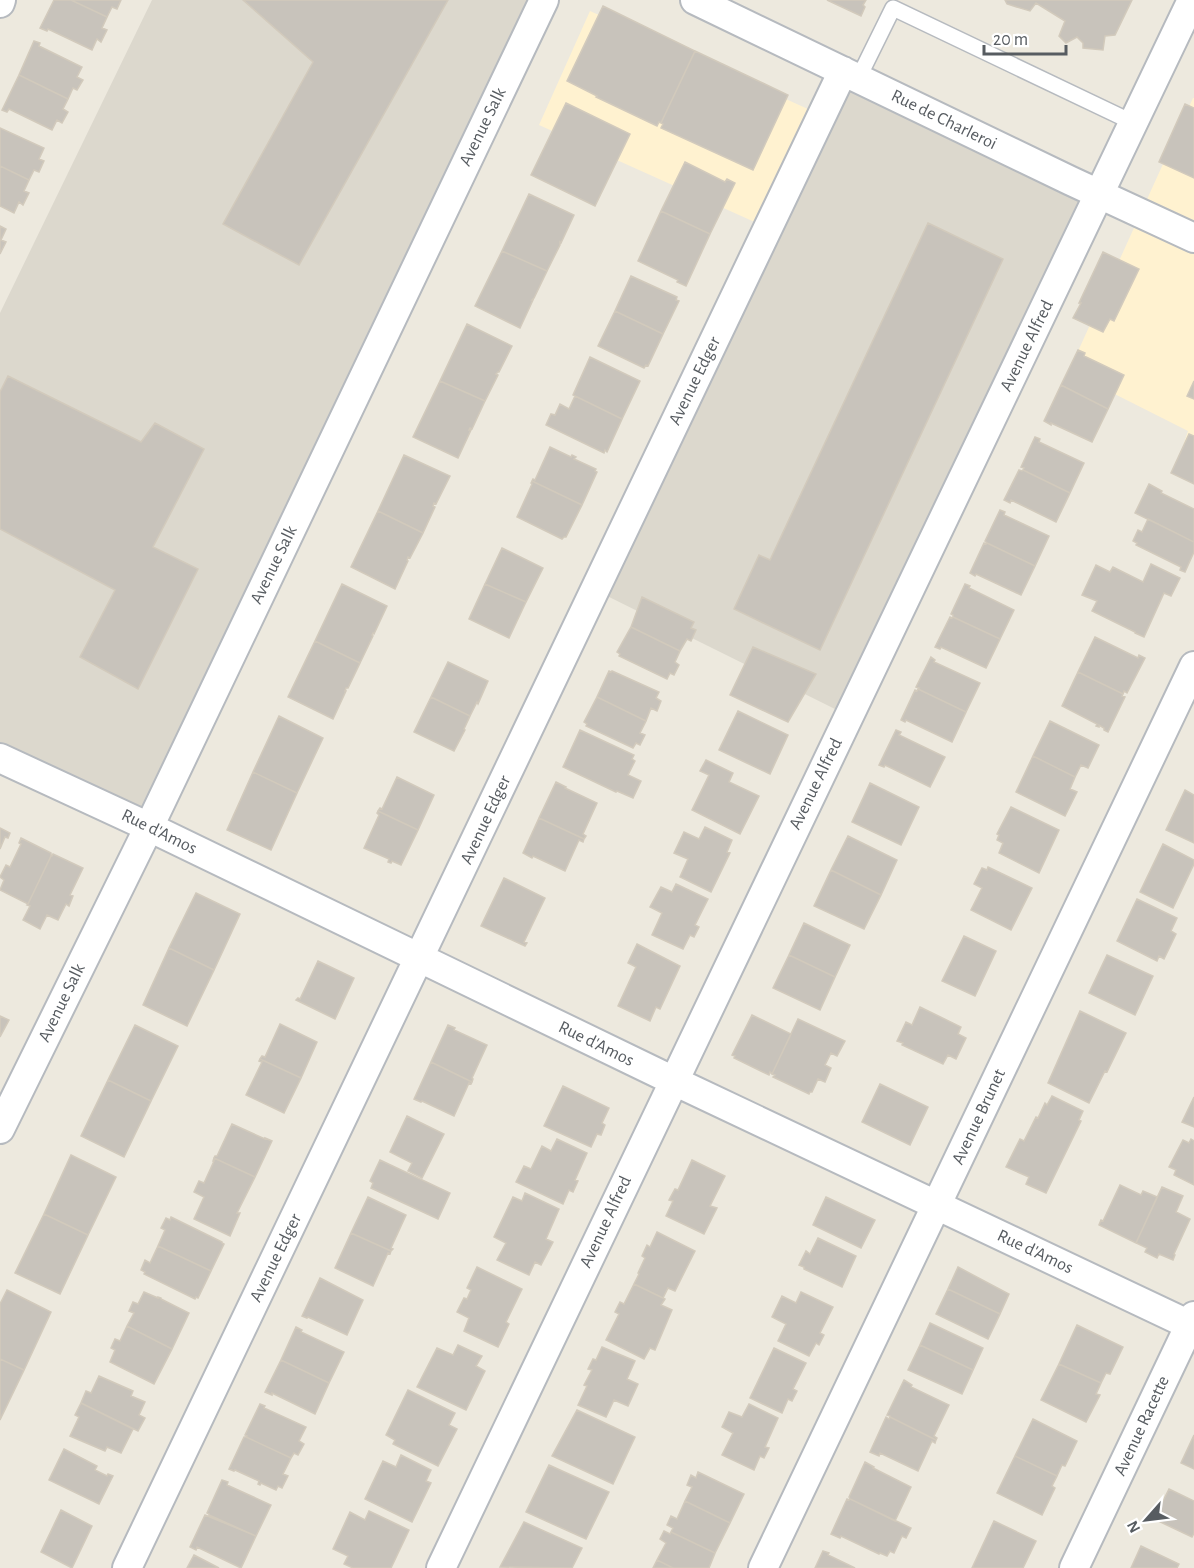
<svg xmlns="http://www.w3.org/2000/svg" width="1194" height="1568" viewBox="0 0 1194 1568" font-family="'Alegreya Sans',sans-serif">
<rect width="100%" height="100%" fill="#ede9de"/>
<!-- commercial -->
<path fill="#fff2d0" d="M590 11 819 114 768 228 539 125Z
M1193 98H1194V459L1181 452 1188 431 1069 371Z"/>
<!-- education -->
<path fill="#dcd8cd" d="M152 0H544L149 827 0 758V313Z
M843 71 1100 193 849 716 595 590Z"/>
<!-- building -->
<path fill="#c8c3bb" stroke="#d2cabc" stroke-width="1.5" d="M54 0H71L107 17 102 28 107 30 101 42 97 39 92 50 48 29 47 31 40 28Z
M71 0H121L117 9 112 7 107 17Z
M243 0H448L299 265 223 224 313 62Z
M827 0H866L863 5 865 7 861 16Z
M1005 0H1132L1115 35 1105 36 1103 50 1083 48V43L1077 37 1066 43 1059 36 1065 21 1036 3 1030 11 1007 4Z
M603 6 695 51 661 123 659 122 657 126 596 97 597 96 567 81Z
M34 41 40 43 39 46 82 67 77 77 83 80 77 90 73 88 68 99 19 75Z
M695 51 788 95 753 170 661 128 663 124 661 123Z
M19 75 68 99 63 109 68 112 62 123 57 120 52 130 9 109 7 112 2 110Z
M566 103 630 134 595 206 531 175Z
M1185 104 1194 108V178L1159 162Z
M0 128 44 148 39 159 44 161 39 172 34 170 29 180 0 166Z
M685 162 725 182 727 179 735 183 710 234 661 211Z
M0 166 29 180 24 191 29 193 23 205 19 202 14 213 0 206Z
M529 194 574 215 561 243 560 242V245L547 271 502 251Z
M661 211 710 234 686 286 677 282 678 280 638 261Z
M928 223 1003 259 820 650 734 609 759 555 770 560Z
M0 226 6 229 1 240 6 242 0 254Z
M502 251 547 271 534 298 532 300H533L520 328 475 306Z
M1103 252 1139 269 1114 321 1110 319 1103 332 1073 318 1081 303H1079Z
M631 276 677 297 676 300 679 301 663 334 615 311Z
M615 311 663 334 648 366 646 365 644 368 598 346Z
M467 324 512 346 499 372H498L496 374 498 375 485 401 440 381Z
M1078 350 1085 353 1084 356 1124 375 1108 409 1061 385Z
M590 357 640 381 622 419 573 395Z
M8 376 141 442 155 423 204 449 153 547 198 569 138 689 80 657 115 590 0 529V392Z
M440 381 485 401 472 429 470 428 469 430H471L458 458 413 437Z
M1194 381V399L1187 396Z
M1061 385 1108 409 1092 442 1051 423V425L1044 421Z
M575 396 622 419 607 452 605 450 604 453 546 425 551 414 555 415 560 404 569 409Z
M1189 434 1194 436V484L1171 473Z
M1035 437 1040 439 1039 442 1084 463 1070 493 1023 470 1024 468 1021 467Z
M550 447 571 457 572 455 576 457 574 459 596 469 595 471 597 472 582 505 532 481 533 479 535 480Z
M404 455 450 476 436 504 434 503 433 506 435 507 423 533 378 511Z
M1019 470 1022 471 1023 470 1070 493 1056 522 1011 500 1010 503 1004 500Z
M532 481 582 505 566 537H564L562 539 517 517 532 484 531 483Z
M1149 484 1162 491 1161 493 1194 509V542L1135 513Z
M1000 510 1005 512 1004 515 1049 536 1035 566 987 543 985 541Z
M378 511 423 533 410 558 408 557 407 560 408 561 395 589 351 567Z
M1148 519 1194 542V552L1185 572 1180 570 1181 567 1136 545 1137 543 1133 541 1138 530 1142 532Z
M984 543 986 544 987 543 1035 566 1021 595 976 574 975 576 970 573Z
M502 548 543 568 526 602 485 584Z
M1151 564 1180 578 1171 596 1164 593 1144 637 1135 633V632L1092 611 1097 601 1082 595 1096 565 1110 572 1113 567 1143 582Z
M342 584 387 606 374 634 373 633 372 635 373 636 360 663 315 641Z
M485 584 526 602 509 638 469 619Z
M965 584 970 586 969 588 1014 610 1000 639 953 617V615L951 614Z
M642 597 694 622 691 628 696 630 691 641 687 639 680 651 631 627Z
M950 617 952 618 953 617 1000 639 986 668 941 647 940 649 935 647Z
M631 627 680 651 675 662 679 665 674 675 670 673 667 679 619 656 620 654 617 652Z
M1095 637 1138 658 1139 655 1145 658 1127 693 1124 691 1123 694 1078 672Z
M315 641 360 663 348 688H346L345 691H346L333 719 288 697Z
M753 647 816 674 788 722 730 695Z
M931 657 935 660 934 662 980 683 966 712 918 689 919 688 916 687Z
M448 662 488 681 478 704 477 702 470 716 431 697Z
M609 671 611 672 612 671 659 692 656 698 661 701 657 711 651 708 646 721 597 697Z
M1078 672 1123 694 1122 696 1125 697 1108 732 1104 730V728L1099 725V727L1096 726 1097 724 1062 706Z
M918 689 966 712 952 742 906 720 905 722 901 720 915 690 917 691Z
M431 697 470 716 464 729 465 730 454 751 414 732Z
M597 697 646 721 640 733 645 735 640 745 636 743 633 748 586 726 587 724 584 722Z
M738 711 788 735 770 774 719 750Z
M279 716 323 738 297 793 253 772Z
M1050 721 1099 745 1088 768 1081 765 1075 777 1033 756Z
M580 730 634 755 632 759 635 761 628 775 641 781 633 798 617 791 616 792 563 767Z
M896 730 901 732 899 735 945 757 930 787 885 765 884 767 879 765Z
M1033 756 1075 777 1070 789 1077 792 1065 816 1016 792Z
M706 760 733 773 729 782 759 796 740 834 692 810 709 775 700 771Z
M253 772 297 793 271 850 227 830Z
M397 777 434 795 418 830 378 811 380 808 382 809Z
M556 782 566 787 565 788 597 803 583 834 586 836 584 839 539 818Z
M870 783 919 807 901 845 852 822Z
M1185 790 1194 795V843L1166 830Z
M1011 807 1059 830 1039 873 999 853 1003 843 997 840 999 835 997 834Z
M378 811 418 830 401 865 392 861 391 863 388 862 389 859 364 848 379 815 377 813Z
M539 818 584 839 583 842 579 840 565 871 533 856 532 858 523 853Z
M705 827 732 840 727 852 730 853 711 892 680 877 688 859 674 853 684 832 699 839Z
M0 828 10 833 8 838 5 837 0 849Z
M848 836 897 860 881 895 831 870Z
M21 838 51 853V856L28 904 0 890 4 880 0 877 6 865 10 867 21 844 19 843Z
M1163 844 1194 860V864L1173 908 1140 892Z
M53 854 83 868 70 895 73 896 69 906 66 904 58 920 47 915 40 929 23 920 30 906 27 905 28 904 51 856H52Z
M988 867 1032 888 1011 930 971 910 982 888 974 884 982 868 987 870Z
M831 870 881 895 864 929 814 906Z
M504 878 545 898 524 942 527 943 525 946 481 926Z
M676 884 708 899 695 925 699 927 694 937 690 935 683 949 652 935 662 913 650 907 661 887 672 892Z
M196 893 240 914 214 970 169 948Z
M1137 899 1177 918 1171 931 1176 934 1164 959 1159 956 1157 961 1117 941Z
M804 923 850 945 835 977 789 955Z
M964 936 996 951 975 996 942 981Z
M637 944 680 966 660 1009 656 1007 650 1021 618 1006 636 967 628 963Z
M169 948 214 970 187 1026 143 1005Z
M789 955 835 977 820 1010 773 988Z
M1107 955 1153 976 1135 1015 1089 993Z
M318 961 354 978 335 1019 296 1000 298 998 300 999Z
M920 1007 961 1027 958 1034 966 1038 956 1059 948 1055 943 1064 902 1045 903 1043 897 1041 906 1022 912 1025Z
M1080 1011 1126 1033 1107 1072 1105 1071 1089 1103 1048 1083Z
M752 1015 791 1034 772 1074 770 1072 769 1075 734 1058 735 1056 732 1055Z
M0 1016 9 1020 0 1037Z
M798 1019 845 1041 837 1056 831 1053 825 1065 831 1068 825 1082 818 1079 812 1092H810L809 1094 773 1077 775 1075 772 1074Z
M280 1024 317 1042 301 1078 260 1059 262 1056 265 1057Z
M135 1025 178 1046 151 1101 108 1080Z
M448 1025 455 1028 454 1030 487 1045 472 1078 473 1079 472 1082 431 1062Z
M260 1059 301 1078 284 1113 246 1095 262 1062 259 1061Z
M431 1062 472 1082 471 1084 469 1083 454 1116 422 1101 421 1102 414 1099Z
M108 1080 151 1101 124 1157 81 1136Z
M880 1084 928 1107 910 1145 862 1122Z
M563 1086 609 1108 602 1123 605 1125 601 1135 597 1134 591 1147 544 1126Z
M1052 1096 1083 1111 1079 1120 1081 1121 1046 1193 1026 1184 1029 1177 1006 1167 1020 1139 1024 1141 1036 1117 1038 1118 1045 1103 1047 1105Z
M1194 1097V1127L1182 1122Z
M407 1116 444 1134 422 1178 408 1171 412 1163 390 1152Z
M232 1124 265 1139V1138L272 1141 255 1177 214 1158 215 1156H217Z
M557 1139 587 1153 575 1180 578 1181 573 1192 569 1190 563 1204 516 1182 524 1166 531 1169 542 1146 551 1151Z
M1191 1139 1194 1141V1185L1174 1175 1176 1170 1169 1167 1183 1140 1189 1143Z
M71 1155 116 1177 88 1235 44 1214Z
M214 1158 255 1177 237 1213H240L230 1236 194 1219 204 1197 194 1192 199 1181 204 1183 214 1161H213Z
M380 1160 450 1193 438 1219 371 1188 373 1183 370 1181Z
M692 1160 725 1176 710 1206 717 1208 704 1234 666 1216 673 1201 669 1200 675 1189 678 1190Z
M1120 1185 1141 1195 1143 1191 1157 1197 1136 1243 1099 1225 1101 1220 1103 1221Z
M1162 1187 1183 1196 1176 1212 1190 1219 1174 1254 1175 1255 1173 1260 1159 1254 1157 1258 1145 1252 1147 1248 1136 1243Z
M525 1193 559 1209 546 1239 553 1242 541 1265 535 1262 529 1275 497 1260 506 1243 494 1237 513 1197 522 1201Z
M368 1197 406 1215 391 1248 393 1249 391 1251 351 1233Z
M826 1197 875 1220 861 1248 813 1225Z
M44 1214 88 1235 60 1294 15 1273Z
M171 1217 222 1242V1243L224 1244 211 1271 158 1246 165 1230 161 1228 166 1218 170 1220Z
M657 1232 695 1251 675 1291 668 1288 663 1298 634 1284 639 1274 638 1273 645 1258 642 1256 647 1245 650 1247Z
M351 1233 391 1251 390 1254 388 1253 373 1286 335 1268Z
M818 1238 856 1256 842 1287 804 1269V1267L799 1265 806 1251 810 1254Z
M158 1246 211 1271 198 1298 196 1297 195 1299 144 1274 145 1272 141 1270 145 1260 150 1263Z
M477 1267 522 1289 506 1322 509 1324 498 1347 464 1331 469 1318 457 1312 464 1298 467 1299 471 1290 467 1288Z
M958 1267 1009 1294 1000 1314 948 1289Z
M320 1278 363 1300 347 1335 308 1317 307 1318 302 1316Z
M634 1284 665 1299 661 1305 672 1310 655 1350 650 1348 644 1359 606 1340 619 1314 615 1312 620 1302 624 1304Z
M948 1289 1000 1314 988 1339 936 1314Z
M7 1290 51 1312 24 1370 0 1359V1304Z
M144 1292 158 1298V1297L161 1298V1299L189 1313 172 1349 127 1326 134 1313 129 1311 133 1302 138 1304Z
M801 1292 833 1307 820 1333 824 1335 819 1345 816 1343 809 1356 778 1341 786 1324 772 1317 782 1296 796 1303Z
M930 1323 983 1348 973 1370 920 1345Z
M1077 1325 1123 1347 1110 1374 1106 1373 1101 1383 1059 1364Z
M127 1326 172 1349 154 1384 110 1362 115 1350 111 1348 115 1339 120 1341Z
M296 1327 302 1330 301 1332 344 1352 329 1383 281 1360Z
M458 1345 482 1356 476 1366 485 1371 466 1410 417 1387 437 1348 453 1355Z
M920 1345 973 1370 962 1394 908 1370Z
M602 1347 635 1361 627 1379 638 1384 628 1406 614 1400 606 1417 578 1405 587 1386 584 1385 592 1370 588 1369 593 1359 596 1360Z
M774 1348 806 1363 793 1389 797 1391 792 1401 788 1399 782 1413 750 1398Z
M0 1359 24 1370 0 1420Z
M281 1360 329 1383 315 1414 272 1393V1395L265 1392Z
M1059 1364 1101 1383 1096 1394 1100 1395 1086 1422 1041 1400Z
M99 1376 133 1391 131 1396 145 1402 139 1415 145 1418 138 1431 81 1403 86 1391 91 1393Z
M904 1380 912 1385 911 1387 949 1405 934 1436 937 1438 936 1440 890 1417V1416L887 1415Z
M408 1390 455 1413 449 1425 457 1429 438 1466 393 1444 395 1440 386 1435Z
M81 1403 133 1429 121 1453 107 1447 105 1451 70 1436 79 1417 75 1415Z
M260 1404 265 1406 264 1408 306 1427 299 1441 304 1444 298 1455 294 1453 291 1458 246 1437 247 1436 245 1435Z
M749 1404 778 1418 765 1447 769 1448 764 1458 760 1456 754 1470 722 1455 733 1433 722 1427 729 1412 742 1417Z
M577 1410 635 1437 613 1484 552 1456Z
M886 1417 889 1419 890 1417 936 1440 935 1443 932 1441 918 1471 880 1453 879 1456 870 1452Z
M1033 1419 1077 1441 1065 1466 1062 1465 1057 1476 1015 1456Z
M1194 1435V1469L1181 1463Z
M244 1437H246L291 1458 283 1474 288 1476 282 1488 278 1486 276 1490 261 1483 260 1485 258 1484 259 1481 235 1470 234 1471 229 1469Z
M64 1449 97 1466 95 1470 107 1476 108 1474 113 1476 99 1504 49 1480Z
M401 1455 431 1470 426 1481 431 1483 412 1522 365 1499 383 1461 396 1467Z
M1015 1456 1057 1476 1052 1486 1055 1488 1042 1515 997 1493Z
M865 1462 874 1467 873 1468 911 1487 895 1521 850 1499 849 1497Z
M549 1465 609 1492 586 1539 526 1512Z
M698 1472 744 1494 730 1523 685 1501 692 1487 687 1485 691 1475 696 1478Z
M222 1480 228 1482 227 1485 271 1505 256 1536 209 1515V1514L207 1513Z
M1169 1489 1194 1501V1533L1192 1537 1154 1519Z
M847 1499 849 1500 850 1499 911 1528 906 1538 902 1536 894 1553 890 1551 887 1556 880 1553 879 1554 841 1536 840 1538 831 1534Z
M685 1501 730 1523 715 1553 671 1532 673 1528 667 1525 671 1516 677 1519Z
M61 1510 92 1526 72 1568 41 1552Z
M369 1511 409 1530 391 1568H353L344 1564 348 1556 333 1549 350 1512 365 1520Z
M205 1515 256 1536 241 1568 197 1547 196 1550 190 1547Z
M994 1521 1036 1541 1023 1568H972Z
M524 1522 582 1548 572 1568 500 1567Z
M664 1531 670 1534 671 1532 715 1553 709 1568H673L657 1560 666 1543 660 1539Z
M1141 1546 1179 1564 1177 1568H1131Z
M823 1551 829 1553 828 1555 855 1568H815Z
M194 1555 219 1568H187Z
M657 1560 673 1568H653Z"/>
<g fill="none" stroke-linecap="round" stroke-linejoin="round">
<defs>
<path id="service" d="M858 79 893 8 1134 123"/>
<path id="minor" d="M695 0 1071 181 1194 238
M0 3 1 0
M0 758 149 827 674 1081 1194 1327
M0 1129 149 827 544 0
M127 1568 843 71
M441 1568 1192 0
M763 1568 1194 666
M1074 1568 1194 1316"/>
</defs>
<!-- service casing -->
<use href="#service" stroke="#b6babf" stroke-width="18"/>
<!-- minor casing -->
<use href="#minor" stroke="#b6babf" stroke-width="32"/>
<!-- service -->
<use href="#service" stroke="#fff" stroke-width="15"/>
<!-- minor -->
<use href="#minor" stroke="#fff" stroke-width="28"/>
</g>
<g text-anchor="middle" dominant-baseline="central" stroke-width="5" stroke-linejoin="round" paint-order="stroke">
<!-- street labels -->
<g font-size="18" fill="#575c61" stroke="#fff">
<text transform="translate(944 120) rotate(26)">Rue de Charleroi</text>
<text transform="translate(483 127) rotate(-64)">Avenue Salk</text>
<text transform="translate(1027 346) rotate(-64)">Avenue Alfred</text>
<text transform="translate(695 381) rotate(-64)">Avenue Edger</text>
<text transform="translate(274 565) rotate(-64)">Avenue Salk</text>
<text transform="translate(816 784) rotate(-64)">Avenue Alfred</text>
<text transform="translate(486 820) rotate(-65)">Avenue Edger</text>
<text transform="translate(159 832) rotate(26)">Rue d'Amos</text>
<text transform="translate(62 1003) rotate(-64)">Avenue Salk</text>
<text transform="translate(596 1044) rotate(26)">Rue d'Amos</text>
<text transform="translate(979 1117) rotate(-65)">Avenue Brunet</text>
<text transform="translate(606 1222) rotate(-65)">Avenue Alfred</text>
<text transform="translate(1035 1252) rotate(25)">Rue d'Amos</text>
<text transform="translate(276 1258) rotate(-64)">Avenue Edger</text>
<text transform="translate(1142 1426) rotate(-65)">Avenue Racette</text>
</g>
</g>
<!-- north arrow -->
<g transform="translate(1146 1520) rotate(242)" stroke="#ffffff" stroke-width="4.5" paint-order="stroke">
<path d="M0-4.5L10 22L0 15L-10 22Z" fill="#575c61"/>
<text y="-9" font-size="16" font-weight="bold" text-anchor="middle" fill="#575c61">N</text>
</g>
<!-- scale -->
<path d="M984 45v9h82v-9" fill="none" stroke="#575c61" stroke-width="3"/>
<text x="993" y="45" font-size="18" fill="#575c61" stroke="#ffffff" stroke-width="4.5" paint-order="stroke">20 m</text>
</svg>
